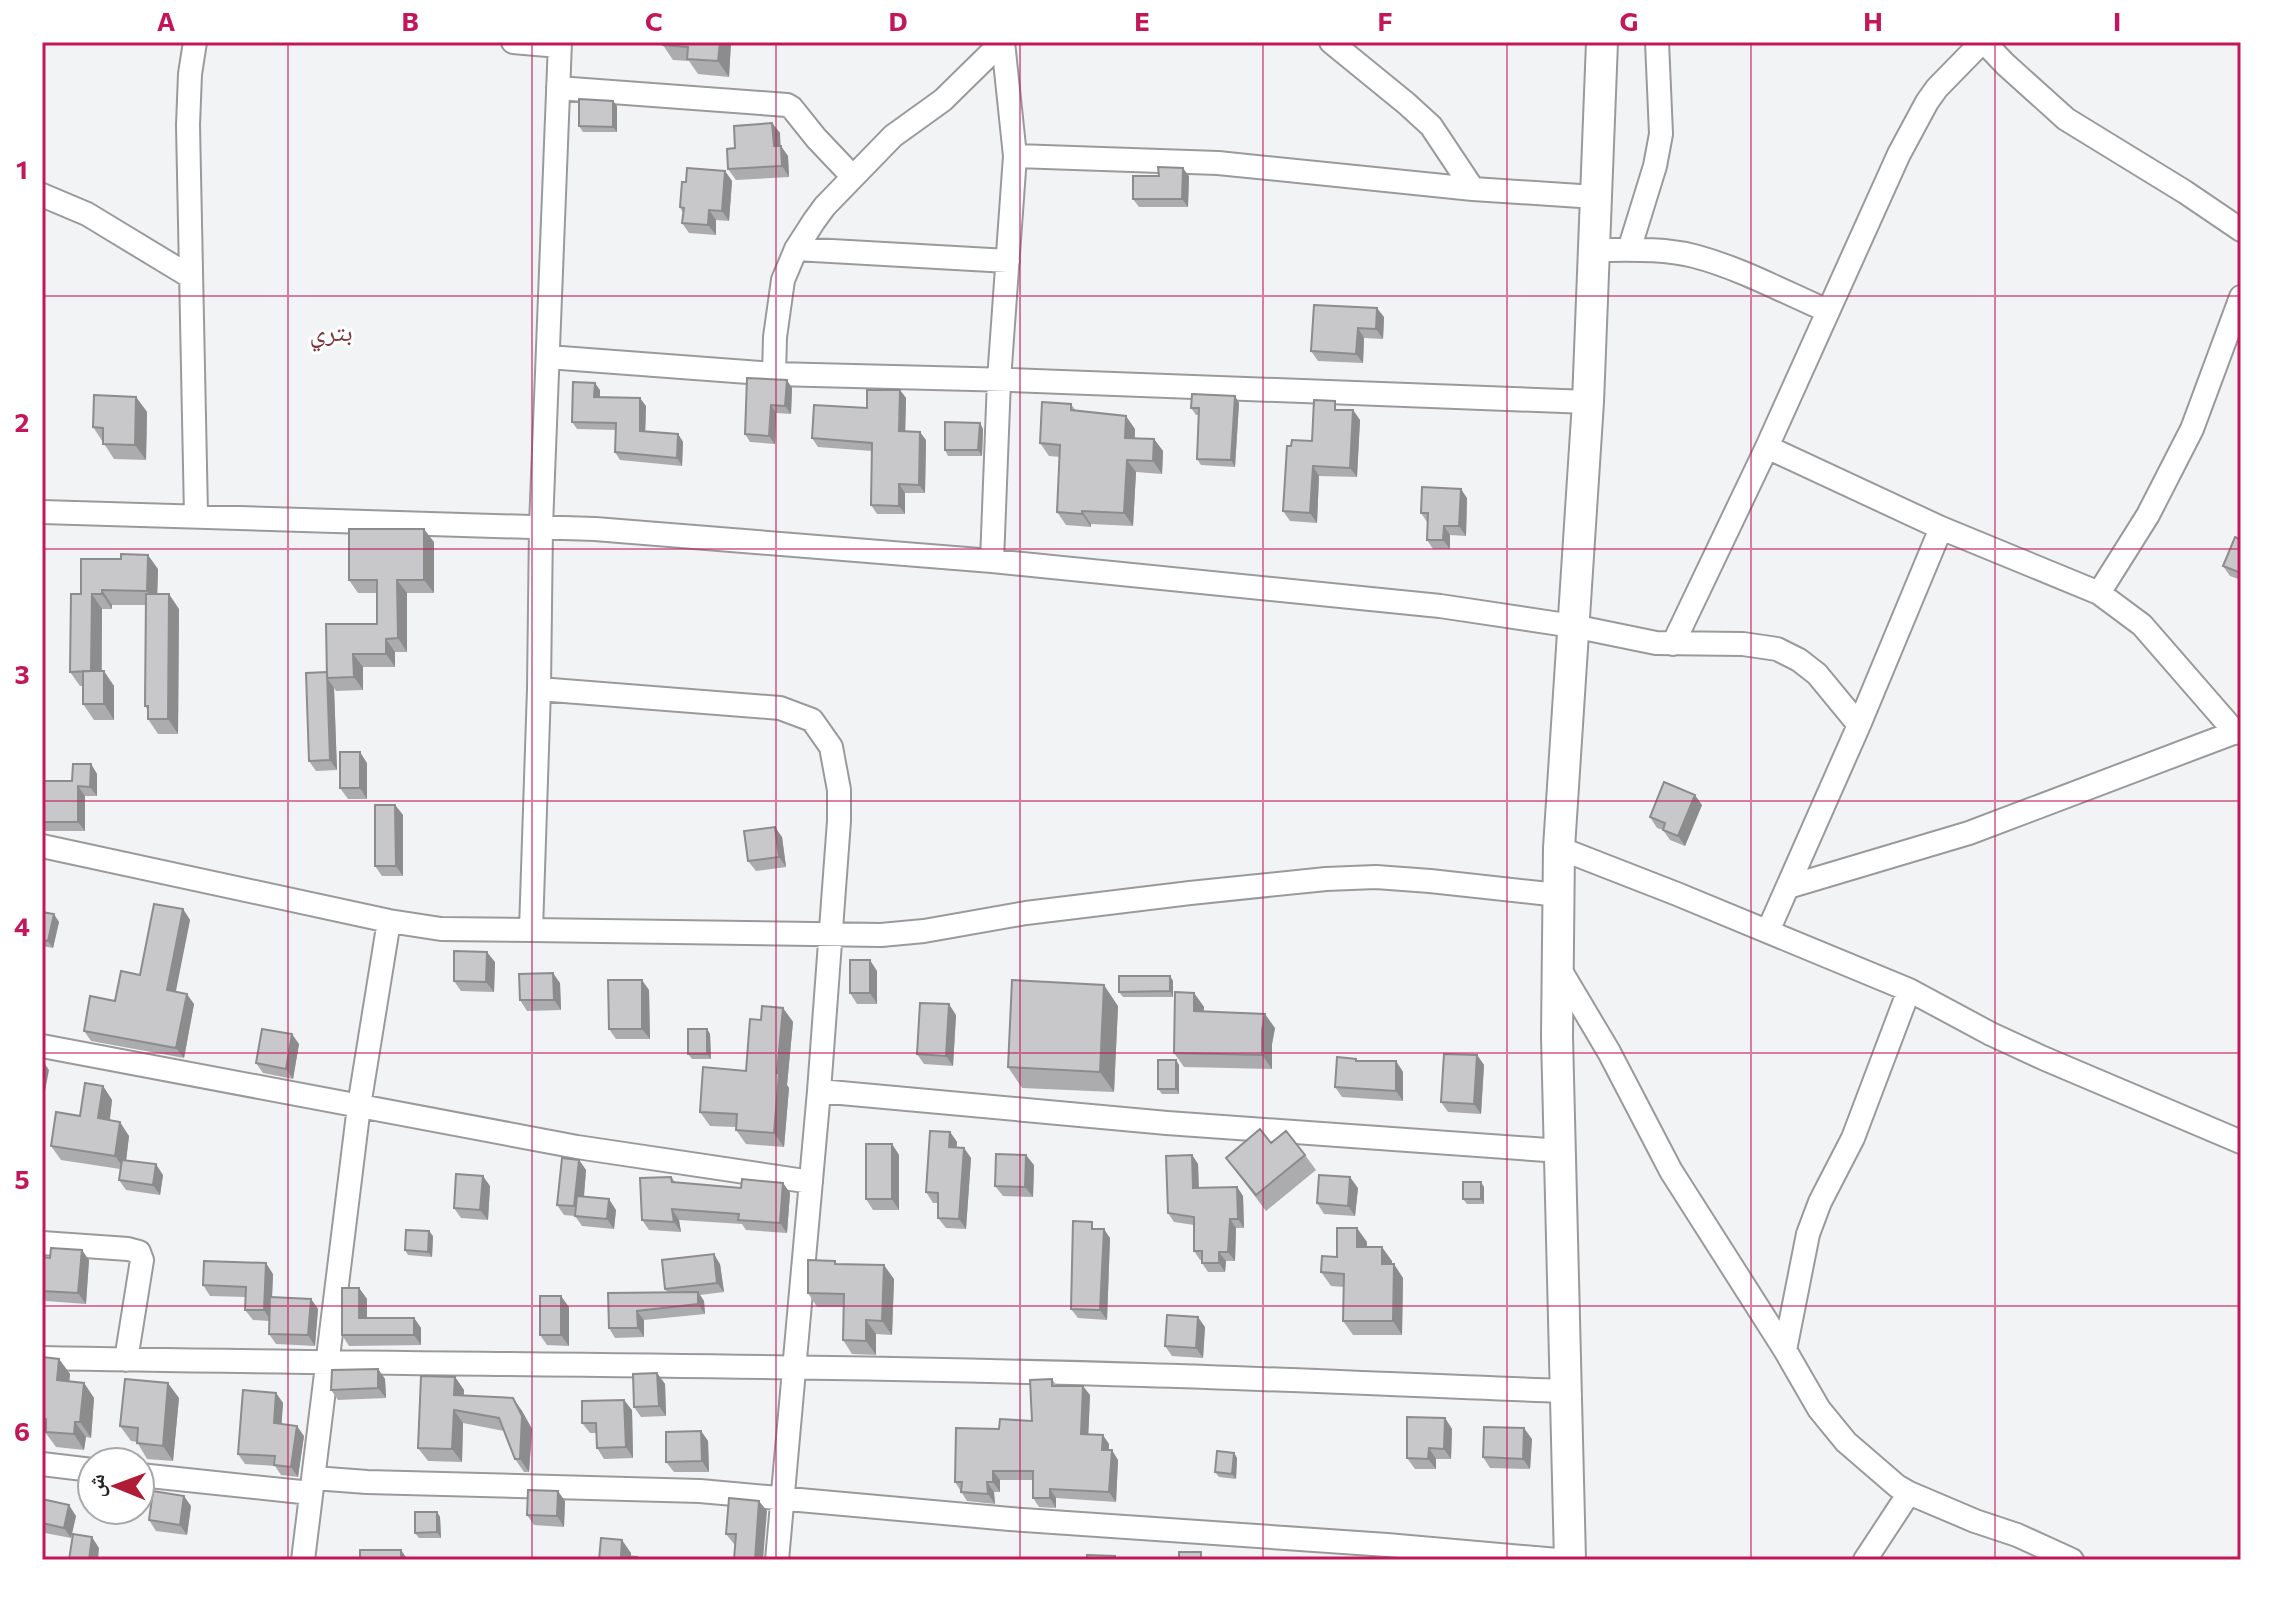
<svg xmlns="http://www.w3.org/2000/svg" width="2283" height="1602" viewBox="0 0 2283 1602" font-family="Commissioner,'Noto Naskh Arabic',sans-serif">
<rect width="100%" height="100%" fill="#f2f3f5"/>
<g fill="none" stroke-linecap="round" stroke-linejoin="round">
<defs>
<path id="street" d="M195 42 190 74 188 125 196 515
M513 42 559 46
M1331 42 1407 104 1431 126 1473 189
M1984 42 2005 64 2066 119 2185 192 2241 230
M558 88 787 105 792 108 816 138 853 177
M1015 156 1218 163 1473 189 1595 197
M42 195 87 214 191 277
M796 249 1008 261
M1594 250C1628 250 1662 248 1694 256 1740 268 1784 292 1828 311
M1629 250 1655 166 1661 134 1657 42
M548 357 774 374 1012 380 1588 402
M774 374 775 337 783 280 796 249 814 221 825 206 893 136 943 100 1002 42
M1767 447 1941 528 2099 593 2142 625 2236 733
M42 512 595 529 992 561 1440 606 1573 626 1656 643 1743 644 1777 649 1799 660 1817 674 1859 725
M992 561 999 380 1015 156 1003 42
M2099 593 2148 515 2192 429 2241 297
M1673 644 1767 447 1899 154 1927 102 1937 88 1982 42
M539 689 780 708 812 720 831 747 839 790V821L819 1091 777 1560
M42 846 389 921 441 929 531 930 881 935 924 931 1026 913 1190 893 1326 879 1376 877 1430 881 1558 895
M1559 848 1677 894 1909 990 1853 1138 1820 1202 1808 1234 1785 1350
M1788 887 1969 833 2241 730
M531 930 539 689 541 526 560 42
M1768 931 1859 725 1941 528
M1559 968 1609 1052 1671 1171 1785 1350 1819 1409 1846 1442 1897 1486 1909 1493 1975 1521 2017 1535 2072 1560
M1909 990 1991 1034 2043 1058 2241 1142
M42 1046 577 1147 811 1182
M819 1091 1167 1123 1561 1151
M42 1243 128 1249 139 1252 142 1260 126 1360
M42 1358C409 1365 777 1364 1144 1375 1284 1379 1424 1386 1564 1391
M42 1464 92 1470
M140 1475 311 1493
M314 1478 367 1482 700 1491 1010 1519 1387 1545 1558 1560
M303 1560 359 1106 389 921
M1865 1560 1909 1493"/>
<path id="secondary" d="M1570 1560 1557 1037 1559 848 1588 402 1602 42"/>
</defs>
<!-- street casing -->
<use href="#street" stroke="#9a9a9c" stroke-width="26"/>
<!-- secondary casing -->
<use href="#secondary" stroke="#9a9a9c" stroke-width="34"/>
<!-- street -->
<use href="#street" stroke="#fff" stroke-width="22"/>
<!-- secondary -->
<use href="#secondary" stroke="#fff" stroke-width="30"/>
</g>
<!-- wall -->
<path fill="#acacae" d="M731 42 729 77 698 74 689 61 673 60 663 45Z
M613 101 617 106V132H583L579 126Z
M772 123 780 133V146L788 156 789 177 736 180 728 169 735 148Z
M725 171 732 181 729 221 716 220V235L689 233 682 223 683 213 680 207 686 182Z
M1189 176 1188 207H1139L1133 199Z
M1314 305 1384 317 1383 339 1364 338 1363 363 1318 361 1311 351Z
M747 378 792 388 791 414 776 413 775 444 750 442 745 434Z
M600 390V397L646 406 645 432 678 434 683 442 682 466 620 460 615 452 616 430 577 429 572 422Z
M900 390 906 398 905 432 926 440 925 493H905V514H877L871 505 872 451 818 447 812 438Z
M1235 396 1239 403 1235 467 1201 465 1197 459 1199 415H1196L1191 408Z
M136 397 147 412 146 460 114 459 93 427Z
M1071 404 1076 411 1135 429V438L1154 439 1163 451 1162 474 1136 472 1133 526 1091 524V527L1066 525 1057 512 1060 457 1049 456 1040 443Z
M1341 410H1353L1360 420 1357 477 1319 476 1317 523 1290 521 1283 511 1291 446 1312 441Z
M980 423 983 429 982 456H948L945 450Z
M1467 498 1466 536 1450 535V549H1433L1427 540V522L1421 513Z
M2241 540V580L2230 576 2223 566Z
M434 542V593H407V652H395V667H363V690L336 691 334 688 337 770 316 771 309 761 327 672 377 624V593H358L349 580Z
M158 569 157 594 179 609 178 734H158L148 719V711L145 706 146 605H112V609H102V671L114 686V720H94L83 704V686H80L70 672 81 594Z
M367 763V799H348L340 788Z
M91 764 97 774V796H85V831H44L42 828V781H72Z
M395 805 403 815V876H382L375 866Z
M1702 805 1685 846 1670 840 1663 830 1657 828 1650 817Z
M782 837 786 867 756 871 748 861Z
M183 909 190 920 175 992 194 1004 184 1058 91 1041 84 1031 140 975Z
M42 912 59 922 53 948 42 946Z
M495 962 494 992 461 991 454 981Z
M877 971V1004H857L850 993Z
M1170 976 1173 981V997H1123L1119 992Z
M560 983 561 1010 527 1011 520 1000Z
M649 990 650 1039H616L609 1029Z
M1194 993 1204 1007V1012L1275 1028 1272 1044V1069L1184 1067 1174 1053Z
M1118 1006 1114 1092 1022 1088 1008 1067Z
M783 1008 793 1022 787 1085 789 1088 784 1147 746 1144 736 1130V1127L710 1126 700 1112 746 1071 761 1020Z
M956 1015 953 1066 924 1064 917 1054Z
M707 1029 710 1034 711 1059H692L688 1054Z
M299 1044 293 1079 263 1073 256 1063Z
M1477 1055 1484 1065 1481 1114 1448 1112 1441 1102Z
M1176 1060 1179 1065V1094H1162L1158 1089Z
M1357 1061H1396L1403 1072V1101L1342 1097 1335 1087Z
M103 1086 112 1100 110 1120 129 1136 126 1160 163 1175 160 1195 126 1190 119 1180 120 1169 61 1160 51 1146 80 1116Z
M950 1132 957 1142 956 1148H964L971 1158 966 1229 946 1228 938 1218V1203H933L926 1192Z
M1271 1143 1305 1155 1316 1170 1266 1211 1226 1158Z
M892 1144 899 1155V1210H873L866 1199Z
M1192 1155 1198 1164 1199 1188 1237 1187 1243 1196 1244 1228H1236L1235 1261H1226L1225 1272H1208L1202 1263V1260H1200L1194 1251V1225L1174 1222 1168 1213Z
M579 1160 586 1170 584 1197 616 1210 614 1229 582 1226 575 1216 564 1215 557 1205Z
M1034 1165 1033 1197 1003 1196 995 1186Z
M671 1177 676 1183 741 1188 783 1183 790 1193 787 1233 746 1230 742 1224 679 1220 681 1232 649 1230 642 1220Z
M490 1186 488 1220 461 1218 454 1208Z
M1484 1187V1204H1467L1463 1199Z
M1358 1188 1355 1216 1324 1214 1317 1203Z
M1097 1229 1110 1238 1107 1320 1078 1318 1071 1309Z
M433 1236 432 1257 408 1255 405 1250Z
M1367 1242V1247L1392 1261V1264L1403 1278 1402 1335H1353L1343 1321 1344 1287 1331 1286 1321 1272 1337 1257Z
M42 1257 89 1260 86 1304 46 1301 42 1295Z
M835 1261 837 1264 894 1279 892 1335 876 1334V1355L852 1354 843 1340V1307H817L808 1293Z
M720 1264 724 1292 700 1295 704 1301 705 1314 644 1320V1337L615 1338 609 1328 667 1292 665 1289Z
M273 1274 272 1297 311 1299 318 1309 315 1346 276 1344 269 1334V1321L253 1320 245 1310 246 1297 210 1296 203 1285Z
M359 1288 367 1299V1318H414L421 1328V1345L349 1346 342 1335Z
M569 1307V1346L547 1345 540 1335Z
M1205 1327 1203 1358 1172 1356 1165 1346Z
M42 1357 59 1359 70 1374 69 1381 84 1383 94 1398 91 1438 86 1437 84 1450 56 1447 42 1428Z
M378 1369 385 1379 386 1398 338 1400 331 1390Z
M657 1373 665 1384 666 1416 641 1417 634 1407Z
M455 1377 464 1390V1395L513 1398 522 1411 532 1429 529 1472H524L515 1459 504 1431 463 1423 462 1462 428 1461 418 1448Z
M1052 1379 1057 1386 1090 1395 1088 1434 1109 1444V1450L1118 1460 1116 1502 1056 1498V1508L1039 1507 1033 1498V1480H1000V1492H994L995 1504 967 1501 955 1482 999 1429 1032 1421Z
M276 1393 283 1403 281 1424 304 1436 298 1477 281 1475 275 1466 245 1464 238 1454Z
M179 1398 173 1461 147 1459 137 1442 131 1441 120 1426Z
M632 1410 633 1458 604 1459 597 1448 596 1433H590L582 1423Z
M1445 1418 1452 1429 1451 1459H1436V1469H1415L1407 1458Z
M701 1431 708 1441 709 1472H674L666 1462Z
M1532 1439 1530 1469 1490 1468 1483 1457Z
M1234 1453 1237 1458 1236 1479 1219 1477 1215 1472Z
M42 1499 76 1516 71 1538 45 1533 42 1549Z
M565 1501 564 1527 534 1525 527 1515Z
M191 1506 187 1535 156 1531 149 1520Z
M767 1511 735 1544H734L726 1534Z
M437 1512 440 1517 441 1538H419L415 1533Z"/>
<!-- shaded-wall -->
<path fill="#8c8c8d" d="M720 42H731L729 77 718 61Z
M613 101 617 106V132L613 127Z
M772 123 780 133 781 156V146L788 156 789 177 782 166 774 146Z
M1183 168 1189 176 1188 207 1182 199Z
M725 171 732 181 729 221 722 211Z
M709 210 716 220V235L708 225Z
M1377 308 1384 317 1383 339 1376 329Z
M1358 328 1364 338 1363 363 1356 354Z
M787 380 792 388 791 414 785 406Z
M595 383 600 390V405L594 397Z
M900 390 906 398 905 440 899 431Z
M1235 396 1239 403 1235 467 1231 460Z
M136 397 147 412 146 460 135 445Z
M640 398 646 406 645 439 640 431Z
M771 405 776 413 775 444 769 436Z
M1353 410 1360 420 1357 477 1350 468Z
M1126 416 1135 429 1134 450 1125 438Z
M980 423 983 429 982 456 978 450Z
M920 432 926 440 925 493 919 485Z
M678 434 683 442 682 466 677 458Z
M1154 439 1163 451 1162 474 1153 461Z
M1127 460 1136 472 1133 526 1124 513Z
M1313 466 1319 476 1317 523 1310 513Z
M899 484 905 493V514L899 506Z
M1461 489 1467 498 1466 536 1459 526Z
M1082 511 1091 524V527L1082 514Z
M1444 526 1450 535V549L1443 540Z
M424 529 434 542V593L424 580Z
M148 555 158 569 157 605 147 591Z
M397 580 407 593V652L398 638Z
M102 590 112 605V609L102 594Z
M92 594 102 609 101 687 91 672Z
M169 594 179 609 178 734 168 719Z
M386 639 395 652V667L386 654Z
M353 654 363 667V690L354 677Z
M104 671 114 686V720L104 704Z
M327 678 334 688 337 770 330 760Z
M360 752 367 763V799L360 788Z
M91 764 97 774V796L90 787Z
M78 786 85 796V831L78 822Z
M1695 795 1702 805 1685 846 1678 836Z
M395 805 403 815V876L396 866Z
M775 827 782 837 786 867 779 857Z
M183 909 190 920 174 1001 167 990Z
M54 914 59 922 53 948 48 941Z
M487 952 495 962 494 992 486 982Z
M870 960 877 971V1004L870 993Z
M553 973 560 983 561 1010 554 1000Z
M1170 976 1173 981V997L1170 991Z
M642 980 649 990 650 1039 642 1029Z
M1104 985 1118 1006 1114 1092 1100 1072Z
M1194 993 1204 1007 1203 1025 1194 1011Z
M187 994 194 1004 184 1058 176 1048Z
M949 1004 956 1015 953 1066 946 1056Z
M783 1008 793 1022 787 1085 789 1088 784 1147 774 1133 777 1073Z
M1265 1014 1275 1028 1272 1044V1069L1262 1055V1030Z
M707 1029 710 1034 711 1059 707 1054Z
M292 1034 299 1044 293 1079 286 1069Z
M1477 1055 1484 1065 1481 1114 1474 1104Z
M42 1060 49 1070 42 1107Z
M1176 1060 1179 1065V1094L1176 1089Z
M1396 1061 1403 1072V1101L1396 1091Z
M103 1086 112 1100 108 1132 98 1118Z
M120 1122 129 1136 125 1170 115 1156Z
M950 1132 957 1142 956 1157 949 1147Z
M892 1144 899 1155V1210L892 1199Z
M964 1148 971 1158 966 1229 959 1219Z
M1026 1155 1034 1165 1033 1197 1025 1187Z
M1192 1155 1198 1164 1199 1197 1193 1188Z
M579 1160 586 1170 582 1217 574 1206Z
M156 1164 163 1175 160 1195 153 1185Z
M483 1176 490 1186 488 1220 480 1210Z
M1350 1177 1358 1188 1355 1216 1348 1206Z
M1481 1182 1484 1187V1204L1481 1199Z
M783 1183 790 1193 787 1233 780 1223Z
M1237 1187 1243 1196 1244 1228 1238 1219Z
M609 1199 616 1210 614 1229 607 1219Z
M672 1209 679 1220 681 1232 674 1222Z
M1230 1219 1236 1228 1235 1261 1228 1252Z
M1357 1228 1367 1242 1366 1261 1357 1247Z
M1104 1229 1110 1238 1107 1320 1100 1310Z
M429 1231 433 1236 432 1257 428 1252Z
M1382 1247 1392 1261V1278L1382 1264Z
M82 1250 89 1260 86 1304 78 1293Z
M1219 1252 1226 1261 1225 1272 1219 1263Z
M714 1254 720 1264 724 1292 717 1283Z
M266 1263 273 1274 271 1321 264 1310Z
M1394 1264 1403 1278 1402 1335 1393 1321Z
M884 1265 894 1279 892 1335 882 1321Z
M359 1288 367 1299V1328L359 1318Z
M698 1292 704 1301 705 1314 698 1304Z
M561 1296 569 1307V1346L561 1335Z
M311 1299 318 1309 315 1346 308 1335Z
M637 1311 644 1320V1337L638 1328Z
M1198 1317 1205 1327 1203 1358 1196 1348Z
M414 1318 421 1328V1345L414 1335Z
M866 1320 876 1334V1355L866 1341Z
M59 1359 70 1374 68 1395 57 1380Z
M378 1369 385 1379 386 1398 378 1388Z
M657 1373 665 1384 666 1416 659 1406Z
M455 1377 464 1390 463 1408 454 1395Z
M84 1383 94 1398 91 1438 80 1422Z
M168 1383 179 1398 173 1461 163 1446Z
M1083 1386 1090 1395 1088 1443 1081 1434Z
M276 1393 283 1403 281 1433 274 1423Z
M513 1398 522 1411 532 1429 529 1472 520 1459Z
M624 1400 632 1410 633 1458 626 1447Z
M454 1410 463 1423 462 1462 452 1449Z
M1445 1418 1452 1429 1451 1459 1444 1449Z
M75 1422 86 1437 84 1450 74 1434Z
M297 1426 304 1436 298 1477 291 1467Z
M1524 1428 1532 1439 1530 1469 1523 1459Z
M701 1431 708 1441 709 1472 702 1461Z
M1103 1435 1109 1444 1108 1459 1102 1450Z
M1429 1448 1436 1459V1469L1428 1459Z
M1112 1450 1118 1460 1116 1502 1109 1492Z
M1234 1453 1237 1458 1236 1479 1232 1474Z
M993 1471 1000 1480V1492L993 1482Z
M987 1482 994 1492 995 1504 988 1494Z
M1050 1489 1056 1498V1508L1050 1498Z
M558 1491 565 1501 564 1527 557 1516Z
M184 1496 191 1506 187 1535 180 1525Z
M759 1501 767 1511 763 1560H755Z
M69 1505 76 1516 71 1538 64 1528Z
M437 1512 440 1517 441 1538 437 1532Z
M42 1528 45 1533 42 1549Z
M92 1537 99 1548 98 1560H89Z
M622 1540 631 1553V1560L621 1556Z
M401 1550 408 1560H401Z"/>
<!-- building -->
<path fill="#c8c8ca" stroke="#8c8c8d" stroke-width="2" d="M663 42H720L718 61 687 59 688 47 663 45Z
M579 99 613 101V127L579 126Z
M772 123 774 146H781L782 166 728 169 727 149 735 148 734 126Z
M1158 167 1183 168 1182 199H1133V176H1159Z
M687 168 725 171 722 211 709 210 708 225 682 223 684 208 680 207 682 182H686Z
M1314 305 1377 308 1376 329 1358 328 1356 354 1311 351Z
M747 378 787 380 785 406 771 405 769 436 745 434Z
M573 382 595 383 594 397 640 398V431L678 434 677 458 615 452 616 423 572 422Z
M867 390H900L899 431 920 432 919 485 899 484V506L871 505 872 443 812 438 814 405 867 408Z
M1192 394 1235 396 1231 460 1197 459 1199 408H1191Z
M94 395 136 397 135 445 103 444V428L93 427Z
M1314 400 1335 401V410H1353L1350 468 1313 466 1310 513 1283 511 1287 446H1291L1292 440 1312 441Z
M1042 402 1071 404V410L1126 416 1125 438 1154 439 1153 461 1127 460 1124 513 1082 511V514L1057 512 1060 445 1040 443Z
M945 422 980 423 978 450H945Z
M1422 487 1461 489 1459 526H1444L1443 540H1427L1428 513H1421Z
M349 529H424V580H397L398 638 386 639V654H353L354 677 327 678 326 624H377V580H349Z
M2235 537 2241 540V573L2223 566Z
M121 554 148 555 147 591 102 590V594H92L91 671 70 672 71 594H81V559H121Z
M146 594H169L168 719H148V706H145Z
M83 671H104V704H83Z
M327 672 330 760 309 761 306 673Z
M340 752H360V788H340Z
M73 764H91L90 787 78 786V822H42V781H72Z
M1664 782 1695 795 1678 836 1663 830 1665 823 1650 817Z
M375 805H395L396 866H375Z
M775 827 779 857 748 861 744 831Z
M154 904 183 909 167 990 187 994 176 1048 84 1031 90 996 115 1001 121 971 140 975Z
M42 912 54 914 48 941 42 940Z
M454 951 487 952 486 982 454 981Z
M850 960H870V993H850Z
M553 973 554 1000H520L519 974Z
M1119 976H1170V991L1119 992Z
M608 980H642V1029H609Z
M1012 980 1104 985 1100 1072 1008 1067Z
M1175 992 1194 993V1011L1265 1014 1262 1030V1055L1174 1053Z
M920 1003 949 1004 946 1056 917 1054Z
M762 1006 783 1008 777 1073 779 1074 774 1133 736 1130 737 1114 700 1112 703 1067 746 1071 750 1019 761 1020Z
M262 1029 292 1034 286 1069 256 1063Z
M688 1029H707V1054H688Z
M1444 1054 1477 1055 1474 1104 1441 1102Z
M1337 1057 1356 1059V1061H1396V1091L1335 1087Z
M1158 1060H1176V1089H1158Z
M85 1083 103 1086 98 1118 120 1122 115 1156 51 1146 56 1112 80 1116Z
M1260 1129 1271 1143 1286 1131 1305 1155 1256 1195 1226 1158Z
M930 1131 950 1132 949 1147 964 1148 959 1219 938 1218V1193L926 1192Z
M866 1144H892V1199H866Z
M996 1154 1026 1155 1025 1187 995 1186Z
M1192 1155 1193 1188 1237 1187 1238 1219H1230L1228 1252H1219V1263H1202V1251H1194V1217L1168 1213 1166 1156Z
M562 1158 579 1160 574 1206 557 1205Z
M122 1160 156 1164 153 1185 119 1180Z
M456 1174 483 1176 480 1210 454 1208Z
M1319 1175 1350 1177 1348 1206 1317 1203Z
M671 1177 672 1182 741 1188 742 1179 783 1183 780 1223 738 1220 739 1214 672 1209 674 1222 642 1220 640 1178Z
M1463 1182H1481V1199H1463Z
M577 1196 609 1199 607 1219 575 1216Z
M1073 1221 1092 1222V1229H1104L1100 1310 1071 1309Z
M1337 1228H1357V1247H1382V1264H1394L1393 1321H1343L1344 1274 1321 1272 1322 1256 1337 1257Z
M406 1230 429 1231 428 1252 405 1250Z
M51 1248 82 1250 78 1293 42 1291V1257L50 1258Z
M714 1254 717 1283 665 1289 662 1260Z
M808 1260 835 1261V1264L884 1265 882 1321 866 1320V1341L843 1340 844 1294 808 1293Z
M204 1261 266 1263 264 1310H245L246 1287 203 1285Z
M342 1288H359V1318H414V1335H342Z
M698 1292V1304L637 1311 638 1328H609L608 1293Z
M540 1296H561V1335H540Z
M270 1297 311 1299 308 1335 269 1334Z
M1167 1315 1198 1317 1196 1348 1165 1346Z
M42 1357 59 1359 57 1380 84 1383 80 1422H75L74 1434 46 1432V1419L42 1418Z
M378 1369V1388L331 1390 332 1370Z
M657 1373 659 1406 634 1407 633 1374Z
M421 1376 455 1377 454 1395 513 1398 522 1416 520 1459H515L499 1418 454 1410 452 1449 418 1448Z
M125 1379 168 1383 163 1446 137 1443 138 1428 120 1426Z
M1052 1379V1386H1083L1081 1434 1103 1435 1102 1450H1112L1109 1492 1050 1489V1498H1033V1471H993V1482H987L988 1494 961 1492 962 1482H955L956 1428 999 1429 1000 1419 1032 1421 1030 1380Z
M243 1390 276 1393 274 1423 297 1426 291 1467 274 1465 275 1456 238 1454Z
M624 1400 626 1447 597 1448 596 1423H582V1401Z
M1407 1417 1445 1418 1444 1449 1429 1448 1428 1459 1407 1458Z
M1484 1427 1524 1428 1523 1459 1483 1457Z
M701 1431 702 1461 666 1462V1432Z
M1217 1451 1234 1453 1232 1474 1215 1472Z
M528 1490 558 1491 557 1516 527 1515Z
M153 1491 184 1496 180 1525 149 1520Z
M729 1498 759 1501 755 1560H734L736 1534H726Z
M42 1499 69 1505 64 1528 42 1523Z
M415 1512H437V1532L415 1533Z
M73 1534 92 1537 89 1560H69Z
M601 1538 622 1540 621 1556 637 1557V1560H599Z
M360 1550H401V1560H360Z
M1179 1552H1201V1560H1179Z
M1087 1555 1115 1556V1560H1087Z"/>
<!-- grid -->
<path fill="none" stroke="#c2185b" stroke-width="2" stroke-opacity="0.55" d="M288 42V1560M532 42V1560M776 42V1560M1020 42V1560M1263 42V1560M1507 42V1560M1751 42V1560M1995 42V1560M42 296H2241M42 549H2241M42 801H2241M42 1053H2241M42 1306H2241"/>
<g text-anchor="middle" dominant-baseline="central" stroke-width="6" stroke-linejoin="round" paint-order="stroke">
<!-- quarter labels -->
<g font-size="26" fill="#7e363a" stroke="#fff">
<text x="331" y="330">بتري</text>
</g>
</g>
<!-- border -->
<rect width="2283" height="1602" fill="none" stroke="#ffffff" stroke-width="88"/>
<!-- north arrow -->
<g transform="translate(116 1486) rotate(271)"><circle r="38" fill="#ffffff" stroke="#a8a8a8" stroke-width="2"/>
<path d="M0-6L14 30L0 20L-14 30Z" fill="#b01c36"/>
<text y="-12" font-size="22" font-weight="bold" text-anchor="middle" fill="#252526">ش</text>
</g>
<rect x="44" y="44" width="2195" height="1514" fill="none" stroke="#c2185b" stroke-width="3"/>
<g font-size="26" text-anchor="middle" font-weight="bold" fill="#c2185b">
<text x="166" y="31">A</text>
<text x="410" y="31">B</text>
<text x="654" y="31">C</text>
<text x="898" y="31">D</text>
<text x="1142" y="31">E</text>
<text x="1385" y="31">F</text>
<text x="1629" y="31">G</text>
<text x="1873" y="31">H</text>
<text x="2117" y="31">I</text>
<text x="22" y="179">1</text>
<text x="22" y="432">2</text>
<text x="22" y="684">3</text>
<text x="22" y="936">4</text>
<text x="22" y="1189">5</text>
<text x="22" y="1441">6</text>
</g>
</svg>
